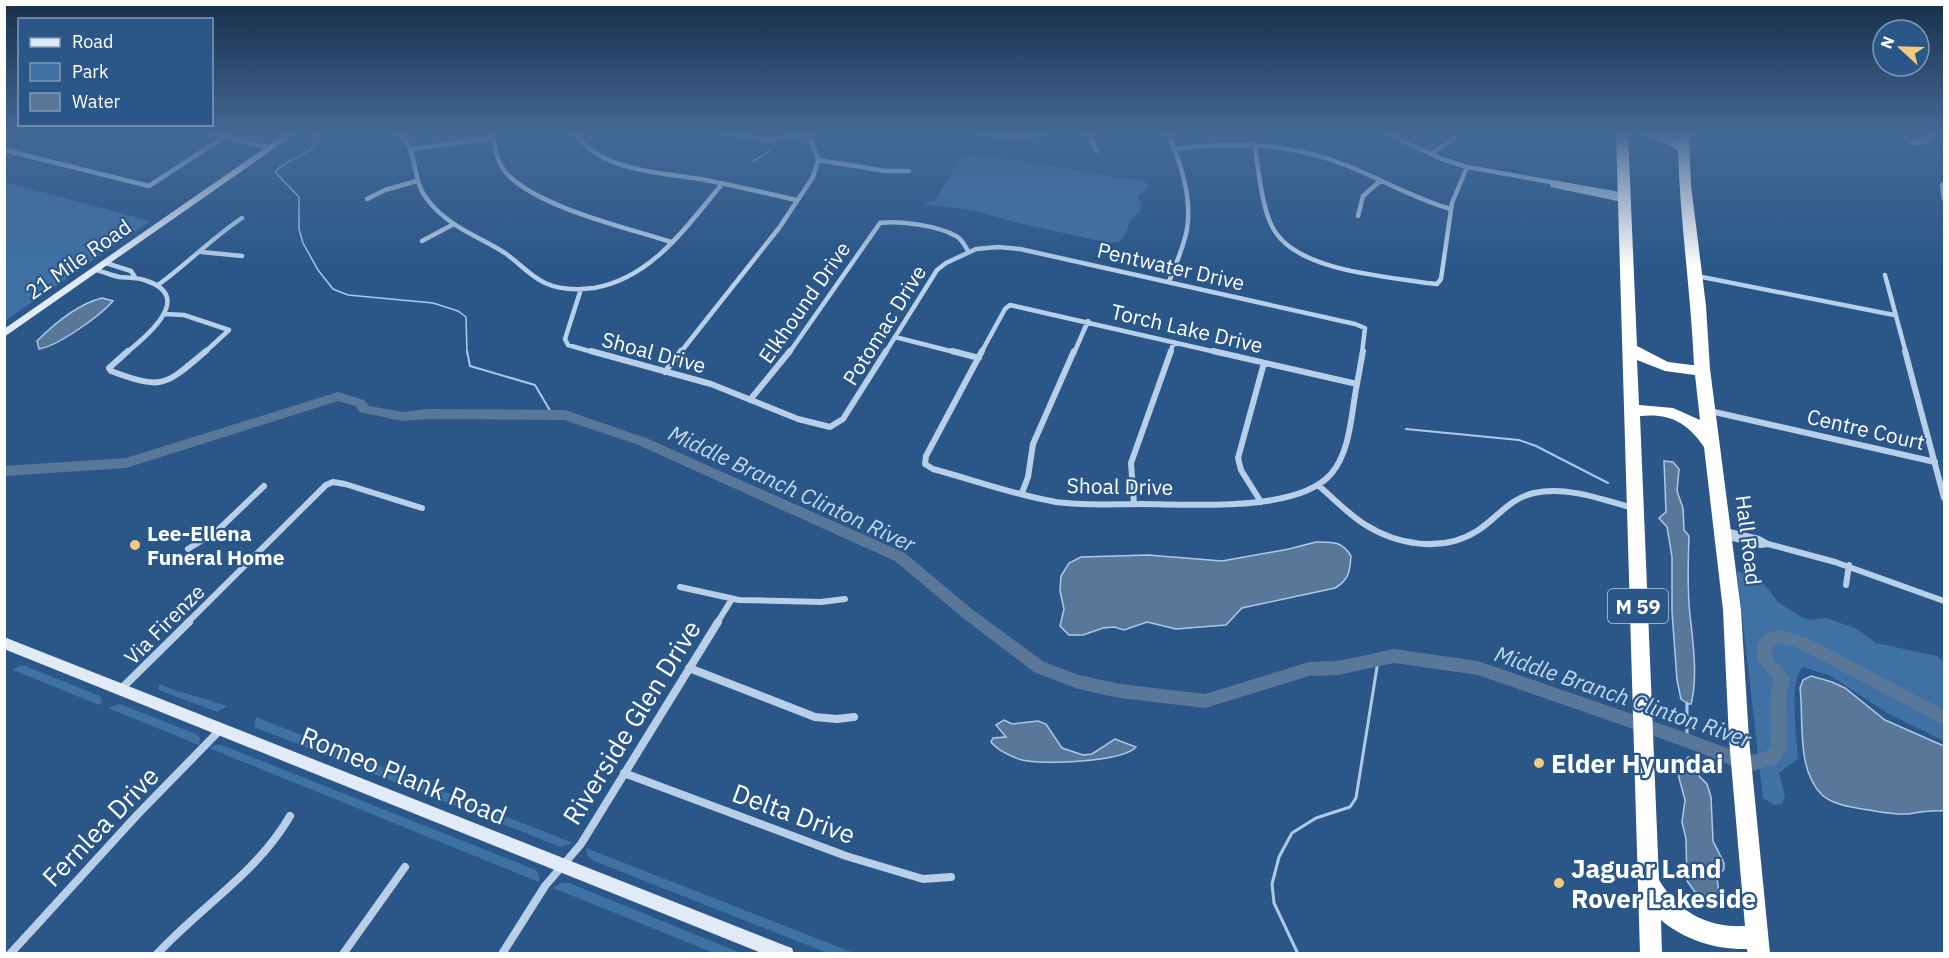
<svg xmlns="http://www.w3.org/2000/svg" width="1949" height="958" viewBox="0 0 1949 958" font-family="'IBM Plex Sans',sans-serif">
<rect width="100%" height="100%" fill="#2a5788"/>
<!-- green -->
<path fill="#3f71a4" d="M969 156C1016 158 1062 168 1109 176 1121 178 1133 177 1145 181L1148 187 1137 197 1141 202 1140 212 1131 219 1126 233 1119 242 1110 243 1022 224 972 210 925 204 926 202H934L960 160Z
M5 182 150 221 5 321Z
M1737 571 1760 579 1778 602 1803 618 1813 620 1826 618 1857 629 1876 643 1937 656 1944 662V741L1889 714 1831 676 1803 667C1788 681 1797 738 1798 759L1779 773 1785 796 1782 804 1774 805 1763 798Z
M19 666H25L100 696 102 702 99 705 13 670Z
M159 684C181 694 204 697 227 706L217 712 159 690Z
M120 704 196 734 200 738 199 745 108 708Z
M256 717 573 843 561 847 254 727Z
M215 745H222L536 870 539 875V882L209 748Z
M586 848 854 953H827L594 861 588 856Z
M561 883H569L741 953H714L553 888Z"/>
<!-- water -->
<path fill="#597799" stroke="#accae8" stroke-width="1.5" d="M102 298 113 301C100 316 58 346 39 349L37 341C54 324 78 304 102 298Z
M1664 461 1673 462 1679 469 1677 491 1683 508 1684 530 1689 536C1688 562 1687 589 1690 615 1693 641 1698 678 1691 704H1688L1681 699 1677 680 1672 612V557L1667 527 1659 518 1666 512Z
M1316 542C1333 542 1342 541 1351 556 1350 571 1349 580 1335 588L1242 608 1226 625 1176 629 1147 622 1124 630 1114 627 1103 628 1083 635H1069L1060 626 1064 609 1060 591 1061 576 1069 563 1081 557 1148 555 1222 561 1289 549Z
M1811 676 1832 682 1845 688 1885 720 1944 746V811C1932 810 1920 812 1908 814 1894 815 1876 811 1862 809 1849 807 1832 804 1822 795 1796 769 1804 721 1800 688L1803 680Z
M1004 720 1012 724 1038 721 1046 724 1062 748 1083 755 1092 754 1115 739 1136 747C1123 762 1042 765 1022 760 1012 757 997 750 991 742L993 738 1006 737 996 725Z
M1688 757 1692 758 1700 777 1707 784 1711 797 1713 841 1724 863V869L1717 878 1719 893 1709 897 1695 892 1687 881 1686 839 1682 822 1685 800 1679 778V773Z"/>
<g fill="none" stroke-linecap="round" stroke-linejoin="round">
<!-- stream-far2 -->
<path stroke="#accae8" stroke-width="1.5" d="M320 134C314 158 290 155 275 172L299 197V229L303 243 318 270 333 289 348 295 433 303 458 311 466 317 467 353
M752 162 770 151"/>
<!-- stream-far1 -->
<path stroke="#accae8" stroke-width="2" d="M467 351 470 366 535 385 552 414
M1406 429 1519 440 1536 446 1608 483"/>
<!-- stream -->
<path stroke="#accae8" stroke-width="3" d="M1687 703V740
M1298 954 1274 903 1272 884 1279 857 1292 833 1316 818 1350 807 1356 798 1378 661"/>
<!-- river -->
<path fill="#597799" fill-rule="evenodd" d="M338 392 364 400 369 406 403 412 427 409 565 410 646 438 905 553 973 610 1044 662 1079 675 1120 684 1205 694 1309 662 1338 661 1394 649 1478 661 1687 733 1748 756 1765 752 1771 746 1770 699 1774 679C1759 665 1748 654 1765 634L1781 630 1808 638 1944 710V725L1798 648 1781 643 1773 647 1772 657 1790 677 1786 699 1787 749 1776 764 1748 772 1685 747 1478 675 1394 663 1338 675 1309 676 1205 708 1120 698 1078 689 1034 672 963 618 895 561 636 444 564 420 427 419 403 421 359 412 356 406 338 401 126 468 4 476V466L126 458Z"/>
<!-- street-far2 -->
<path stroke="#b7cfe8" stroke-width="4.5" d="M211 134 271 148
M399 134C418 147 411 179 427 199 447 226 478 236 505 253 518 262 530 276 545 283 560 290 578 290 594 288 652 278 687 226 722 184
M494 134C494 149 498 165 509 176 544 209 625 227 671 242
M576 134C600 172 666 173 706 180 736 186 766 193 796 200
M727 134 767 140 814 134
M978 134 1015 138 1046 134
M1088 134 1097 151
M1167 134C1181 161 1192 198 1187 229 1184 247 1175 265 1169 282
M1387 134 1442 159 1467 167 1624 195
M1254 143C1259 168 1261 212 1276 233 1302 271 1385 276 1427 283L1437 284 1441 279 1452 203 1467 167
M1912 143 1925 142 1936 134
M412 149 494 138
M1175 149C1234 141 1292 143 1348 166 1383 180 1415 199 1451 209
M4 150 149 186 224 137
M1431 154 1454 138
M818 160 886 171H909
M1944 184 1942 185 1944 199
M1552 185 1624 200
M367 199 385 190 417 181
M1358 216 1363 196 1380 181
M422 241 452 225
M202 252 242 256
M106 263 131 271 135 277
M96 270C104 272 111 275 119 277 128 278 138 277 147 281 195 297 146 337 126 353
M1885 275 1906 353
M1697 276 1894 315
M158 285C187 264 212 238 242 218
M581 289 565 339 568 345 596 353
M165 314 184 315 229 330 204 353
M895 337 958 353
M680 353 779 228 813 177 818 160 809 135
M789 353 880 223C899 220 939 226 956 236 962 239 965 246 968 251
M885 353 937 270 946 263 976 249 998 247 1020 249 1355 324 1365 328 1362 353
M981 353 1005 309 1010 305 1220 353
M1074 353 1088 321
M1170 353 1174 342"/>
<!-- street-far1 -->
<path stroke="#b7cfe8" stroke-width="6" d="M128 351 109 368 111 371C164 391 165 385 206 351
M591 351 711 384 798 419 830 427 843 419 886 351
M952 351 979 358
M982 351 926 456 925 464 933 469C974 480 1014 495 1056 502 1084 506 1114 504 1142 504 1190 504 1297 513 1331 474 1351 451 1351 413 1357 384
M1213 351 1357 384
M1905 351 1944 498
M665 372 681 351
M1357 384 1363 351
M750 400 790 351
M1710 411 1935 462
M1318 485C1333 498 1347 513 1364 524 1397 545 1442 553 1477 531 1496 519 1510 498 1534 493 1567 486 1601 499 1633 508
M1022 493 1028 477 1033 444 1074 351
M1261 502 1241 470 1238 458 1264 363
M1134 504 1131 463 1171 351
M1725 531 1759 539 1768 544 1761 545 1725 536
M1768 544 1835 562 1944 601
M188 549 217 531 264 486
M1846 585 1849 565
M680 587 739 600 821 602 845 599
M187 623 326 485 333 482 345 484 422 508
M717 623 732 599"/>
<!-- street -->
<path stroke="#b7cfe8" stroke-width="8" d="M689 668 815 717 837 719 854 717
M121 689 189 622
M624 773 846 856 923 879 951 877
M10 954 138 814 221 729
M157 954C201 906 257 873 290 816
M343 954 405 867
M502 954 545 886 581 844 718 622"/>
<!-- secondary -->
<path fill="#e1ebf8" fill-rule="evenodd" d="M285 134H295L4 337V329Z
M4 637 786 946 792 948 794 954H764L4 649Z"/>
<!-- highway -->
<path fill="#fff" fill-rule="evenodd" d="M1616 134H1628L1637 346 1668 362 1692 365H1694C1691 293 1680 222 1678 150L1661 141 1640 134H1664L1677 140V134H1689L1691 185 1706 306 1710 369 1741 610 1749 739 1770 954H1748L1747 949C1718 950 1684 940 1661 920L1662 954H1640ZM1637 360 1665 371 1695 375 1700 420 1673 408 1639 405ZM1640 416C1670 413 1688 423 1704 447L1723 610 1729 739 1745 926C1708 928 1678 912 1659 880Z"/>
</g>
<!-- sky -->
<linearGradient id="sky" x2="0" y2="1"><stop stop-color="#17304b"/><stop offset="0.5" stop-color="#446996"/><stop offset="1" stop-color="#446996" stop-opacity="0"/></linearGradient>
<rect width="1949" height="268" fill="url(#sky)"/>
<!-- markers -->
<g fill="#efca7f" stroke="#2a5788" stroke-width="2">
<circle cx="135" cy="545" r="6"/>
<circle cx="1539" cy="763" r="6"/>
<circle cx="1559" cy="883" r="6"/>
</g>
<g text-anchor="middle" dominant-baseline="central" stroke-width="4.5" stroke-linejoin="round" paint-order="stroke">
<!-- shield labels -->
<rect fill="#2a5788" stroke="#bfcddb" stroke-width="1.5" x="1608" y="589" width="60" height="34" rx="4.5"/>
<g font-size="20" font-weight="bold" fill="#fff">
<text x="1638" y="606">M 59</text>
</g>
<!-- street labels -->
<g font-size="21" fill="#fff" stroke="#2a5788">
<text transform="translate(78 259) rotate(-35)">21 Mile Road</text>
<text transform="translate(1171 266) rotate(13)">Pentwater Drive</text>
<text transform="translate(804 302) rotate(-55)">Elkhound Drive</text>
<text transform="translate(884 325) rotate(-58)">Potomac Drive</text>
<text transform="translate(1187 328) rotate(13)">Torch Lake Drive</text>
<text transform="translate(654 352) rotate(15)">Shoal Drive</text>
<text transform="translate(1866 429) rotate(13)">Centre Court</text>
<text transform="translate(1120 486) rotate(1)">Shoal Drive</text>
<text transform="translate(1749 540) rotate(83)">Hall Road</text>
<text transform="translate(164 624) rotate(-45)">Via Firenze</text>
</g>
<!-- poi labels -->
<g font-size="21" font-weight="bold" fill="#fff" stroke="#2a5788" text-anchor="start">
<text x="147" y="533">Lee-Ellena<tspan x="147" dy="24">Funeral Home</tspan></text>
</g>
<!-- water labels -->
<g font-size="22" font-style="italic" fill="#c3d9ef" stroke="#2a5788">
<text transform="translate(792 488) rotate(25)">Middle Branch Clinton River</text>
<text transform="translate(1623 696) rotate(19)">Middle Branch Clinton River</text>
</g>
<!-- near-street labels -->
<g font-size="26" fill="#fff" stroke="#2a5788">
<text transform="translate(631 722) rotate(-58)">Riverside Glen Drive</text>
<text transform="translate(404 775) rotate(22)">Romeo Plank Road</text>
<text transform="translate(794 813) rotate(20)">Delta Drive</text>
<text transform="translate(100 826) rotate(-46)">Fernlea Drive</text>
</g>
<!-- near-poi labels -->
<g font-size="26" font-weight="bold" fill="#fff" stroke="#2a5788" text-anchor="start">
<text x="1551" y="763">Elder Hyundai</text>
<text x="1571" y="868">Jaguar Land<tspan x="1571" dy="30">Rover Lakeside</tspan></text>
</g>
</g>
<!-- border -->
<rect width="1949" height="958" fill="none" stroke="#ffffff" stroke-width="12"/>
<!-- legend -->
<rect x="18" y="18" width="195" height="108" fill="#2a5788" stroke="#7f9ab8" stroke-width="1.5"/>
<rect x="30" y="38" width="30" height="9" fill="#e1ebf8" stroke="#7f9ab8" stroke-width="1.5"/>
<text x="72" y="48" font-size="18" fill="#ffffff">Road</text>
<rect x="30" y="63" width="30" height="18" fill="#3f71a4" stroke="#7f9ab8" stroke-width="1.5"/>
<text x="72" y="78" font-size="18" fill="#ffffff">Park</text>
<rect x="30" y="93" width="30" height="18" fill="#597799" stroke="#7f9ab8" stroke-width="1.5"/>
<text x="72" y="108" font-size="18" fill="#ffffff">Water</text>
<!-- north arrow -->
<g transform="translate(1901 48) rotate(292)"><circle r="28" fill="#2a5788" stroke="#7f9ab8" stroke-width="1.5"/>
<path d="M0-4.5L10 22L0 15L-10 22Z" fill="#efca7f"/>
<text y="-9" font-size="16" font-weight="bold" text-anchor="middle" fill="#ffffff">N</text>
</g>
</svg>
